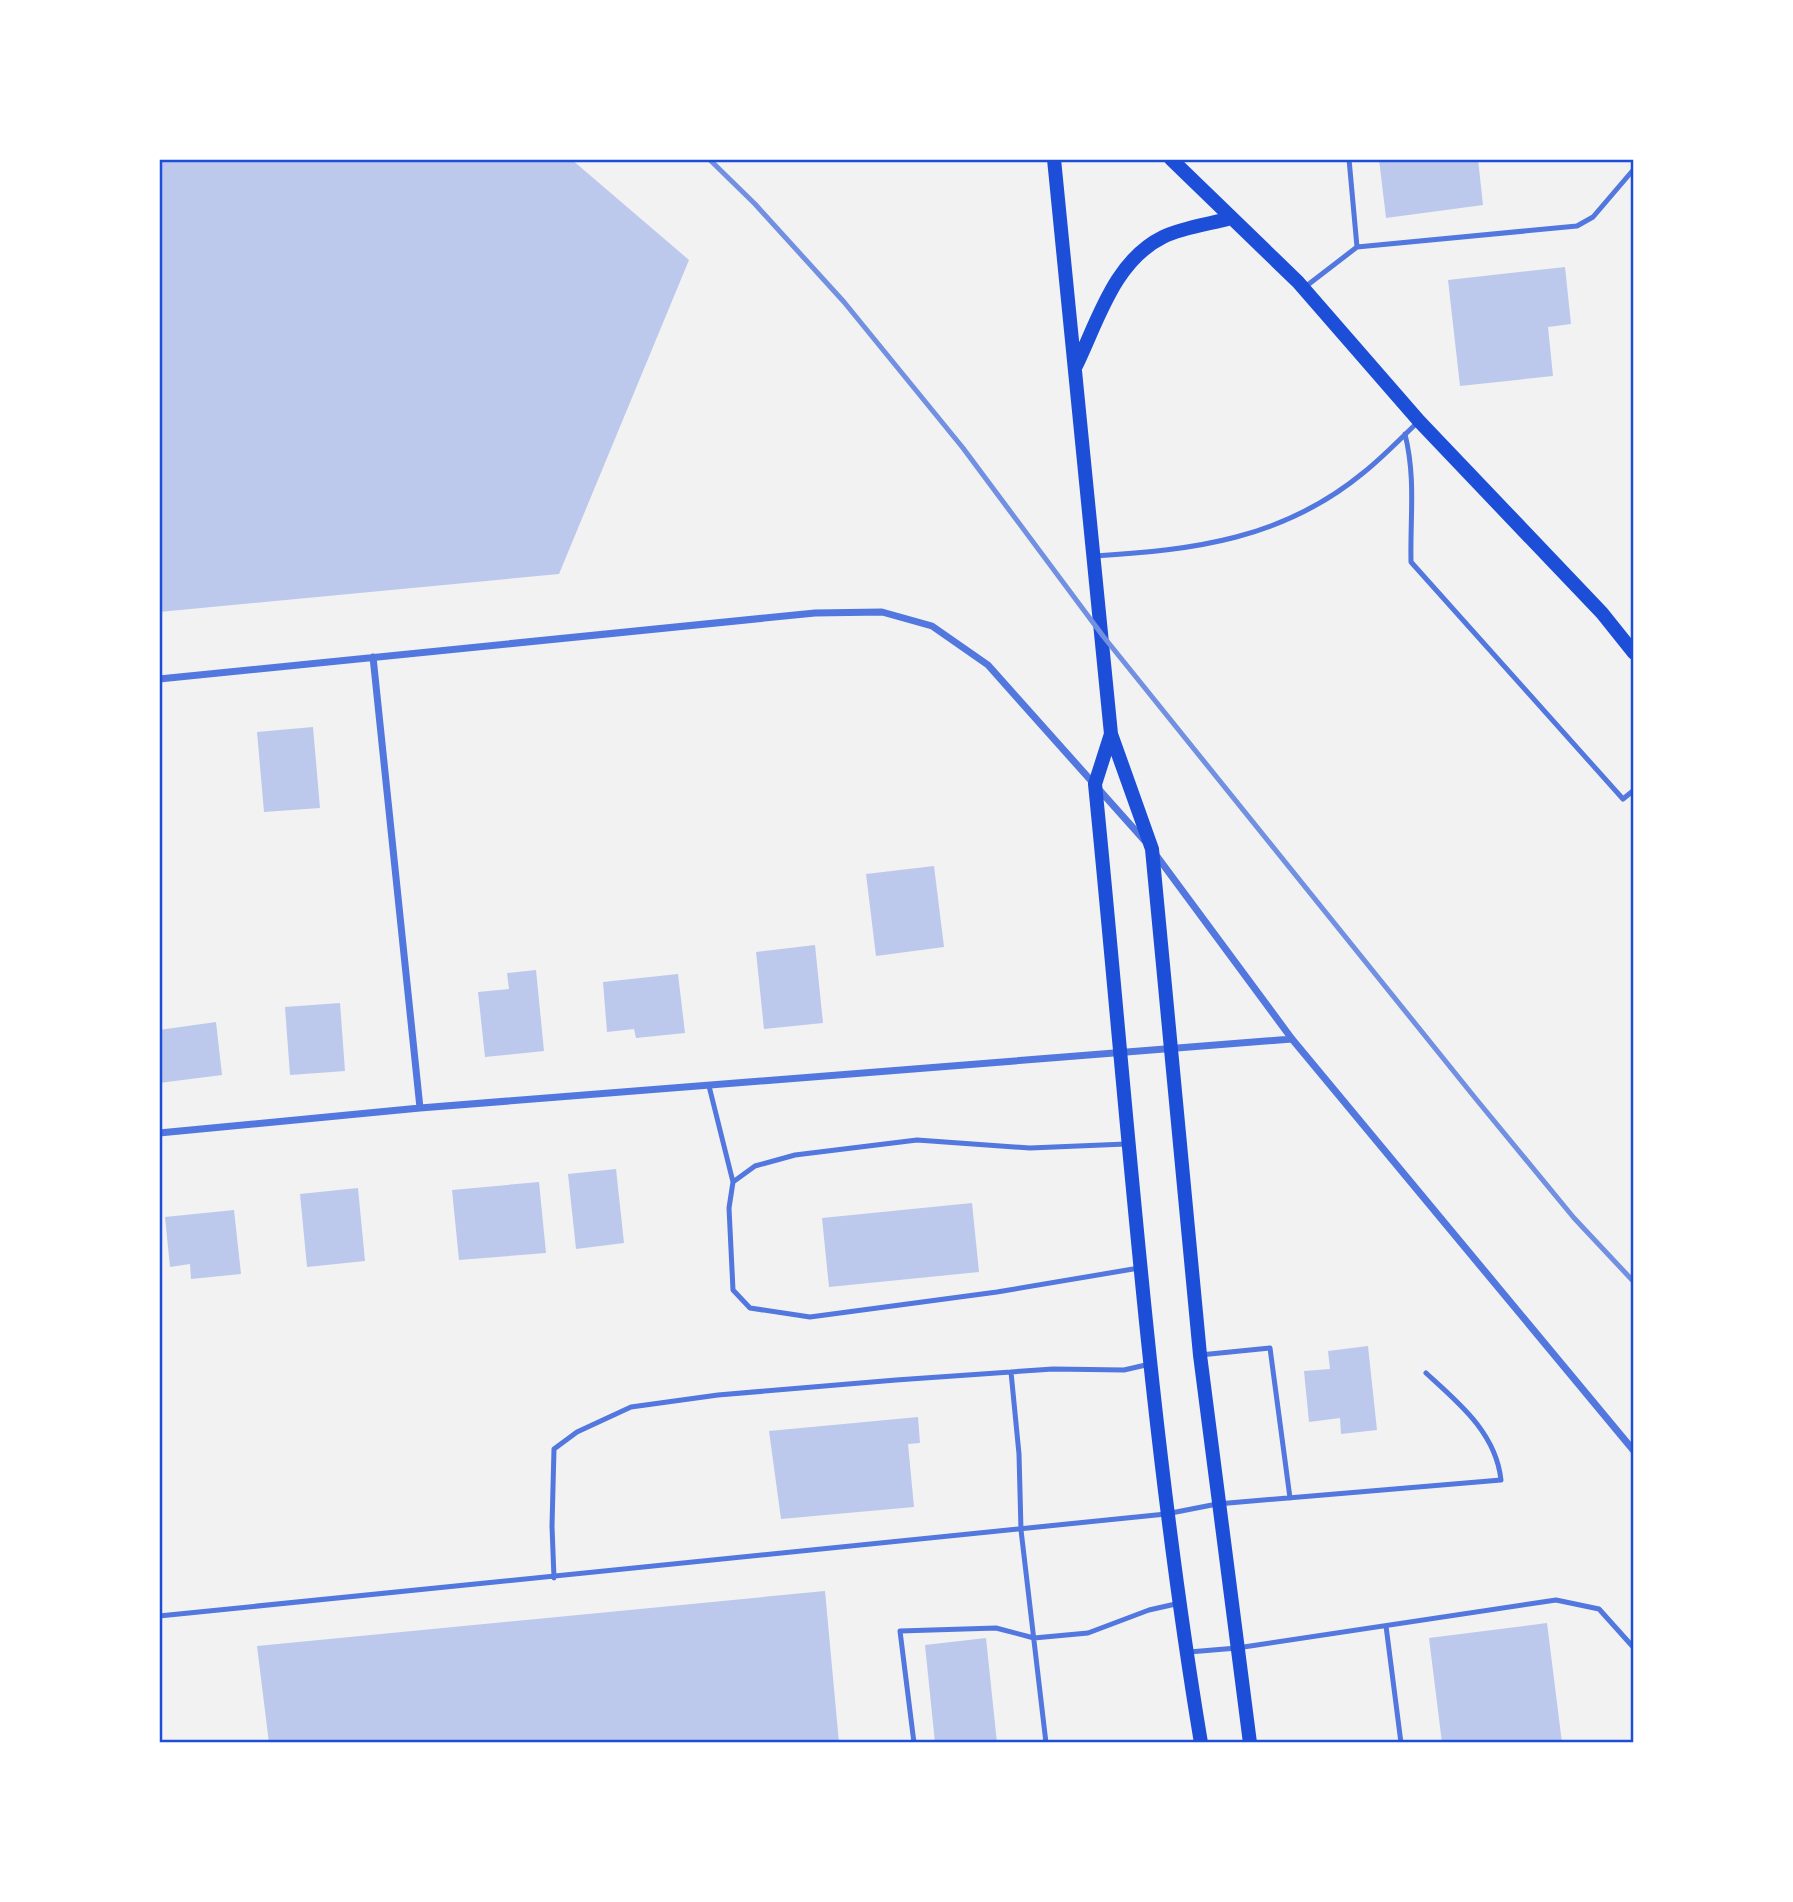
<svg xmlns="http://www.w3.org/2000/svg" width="1793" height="1902" viewBox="0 0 1793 1902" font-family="'Work Sans',sans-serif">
<rect width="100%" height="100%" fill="#f2f2f2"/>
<!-- building -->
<path fill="#bdc9ec" d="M159 159H571L689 260 559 574 159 612Z
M1379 159H1478L1483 205 1386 218Z
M1565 267 1571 324 1548 327 1553 376 1460 386 1448 280Z
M313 727 320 808 264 812 257 732Z
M934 866 944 947 876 956 866 874Z
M815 945 823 1023 764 1029 756 952Z
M536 970 544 1051 485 1057 478 992 509 989 507 973Z
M678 974 685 1033 636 1038 634 1029 607 1032 603 982Z
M340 1003 345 1071 290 1075 285 1007Z
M216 1022 222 1075 159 1083V1030Z
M616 1169 624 1243 576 1249 568 1174Z
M539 1182 546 1253 459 1260 452 1190Z
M358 1188 365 1261 307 1267 300 1194Z
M972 1203 979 1272 829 1287 822 1218Z
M234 1210 241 1274 191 1279 190 1264 170 1267 165 1217Z
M1368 1346 1377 1430 1341 1434 1340 1418 1309 1422 1304 1371 1330 1369 1328 1351Z
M918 1417 920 1443 908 1444 914 1507 781 1519 769 1431Z
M825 1591 839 1743H269L257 1646Z
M1547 1623 1562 1743H1442L1429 1638Z
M986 1638 997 1743H935L925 1645Z"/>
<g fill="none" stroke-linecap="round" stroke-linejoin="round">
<!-- service -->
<path stroke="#5277de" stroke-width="5" d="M1349 159 1357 247
M1305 287 1357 247 1577 226 1593 217 1634 169
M1405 434C1416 479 1410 516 1411 562L1623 799 1634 790
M1095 556C1194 550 1283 539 1363 473 1382 458 1400 439 1418 422
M709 1086 733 1182 729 1208 733 1290 750 1308 810 1317 997 1292 1139 1268
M733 1182 755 1166 795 1155 917 1140 1030 1148 1126 1144
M1200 1355 1270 1348 1290 1498
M1011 1372 1019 1454 1021 1530 1046 1743
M554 1578 552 1526 554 1449 577 1432 631 1407 718 1395 896 1380 1053 1369 1124 1370 1150 1364
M159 1616 1166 1514 1217 1504 1501 1480C1496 1433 1459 1403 1426 1373
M1386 1626 1401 1743
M1189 1652 1237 1648 1556 1600 1599 1609 1634 1648
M914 1743 900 1631 996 1628 1034 1638 1088 1633 1149 1610 1180 1603"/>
<!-- minor -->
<path stroke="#5277de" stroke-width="7" d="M373 657 420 1108
M159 679 815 613 882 612 932 626 988 665 1144 840
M1156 855 1292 1039 1634 1451
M159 1133 420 1108 1292 1039"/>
<!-- secondary -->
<path stroke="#1d4ed8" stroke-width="14" d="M1054 159 1111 734 1152 849 1200 1355 1250 1743
M1171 159 1298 282 1419 421 1602 613 1634 653
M1076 366C1098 321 1114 261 1163 237 1183 227 1210 224 1232 218
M1111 734 1095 784C1127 1104 1148 1425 1201 1743"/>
<!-- rail -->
<path stroke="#7290e2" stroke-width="5" d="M709 159 755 204 844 302 963 448 1103 636 1476 1099 1574 1218 1634 1282"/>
</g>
<!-- border -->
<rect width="1793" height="1902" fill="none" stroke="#ffffff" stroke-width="322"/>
<rect x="161" y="161" width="1471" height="1580" fill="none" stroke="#1d4ed8" stroke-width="2.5"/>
</svg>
